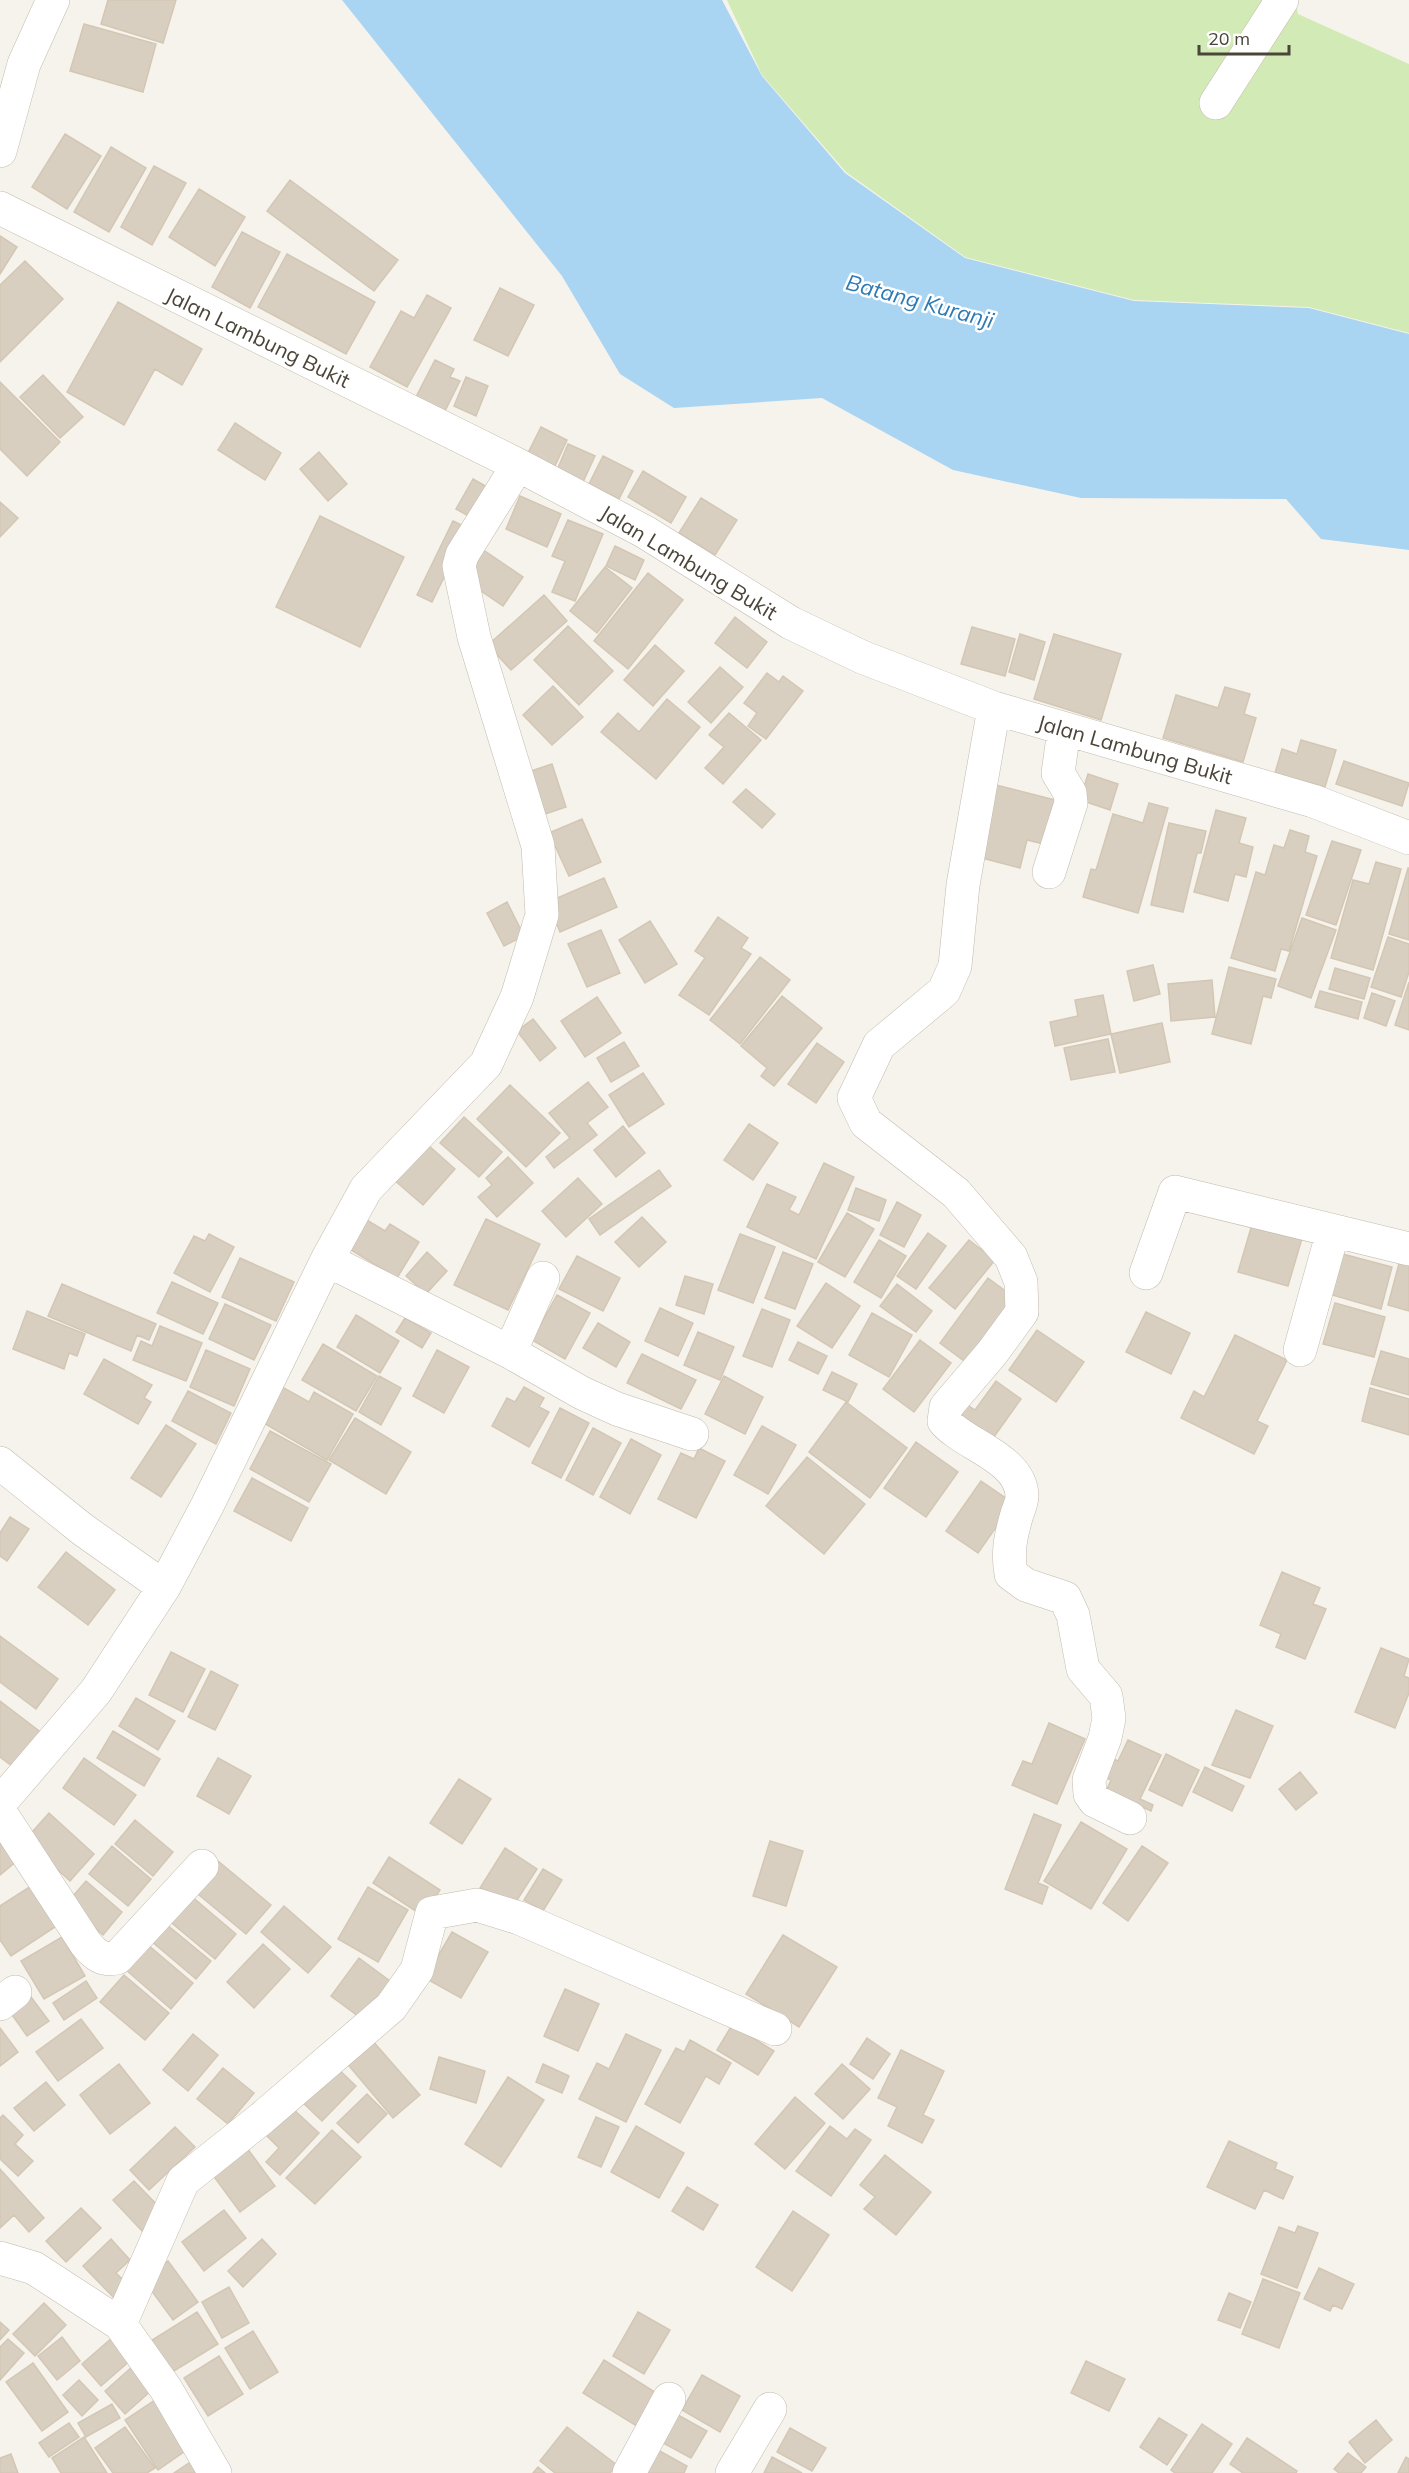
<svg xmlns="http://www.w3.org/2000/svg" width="1409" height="2473" viewBox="0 0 1409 2473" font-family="Mulish,sans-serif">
<rect width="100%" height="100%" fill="#f6f3ec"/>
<!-- green -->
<path fill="#d2eab5" d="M727 0H1295L1298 14 1409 64V333L1309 307 1134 300 965 257 846 172 762 75Z"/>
<!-- water -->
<path fill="#a9d4f2" d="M342 0H722L762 76 845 173 965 258 1134 301 1309 308 1409 334V550L1321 539 1286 499 1081 498 953 470 822 398 674 408 620 374 562 276Z"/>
<!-- building -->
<path fill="#d8cfc1" stroke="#d3c7b4" stroke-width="1.5" d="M108 0H176L163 43 101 24Z
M84 24 156 44 143 92 70 71Z
M65 134 101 156 67 209 32 187Z
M111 147 146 168 109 232 74 212Z
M154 166 186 183 152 245 121 227Z
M290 180 398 260 374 291 267 211Z
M199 189 245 217 215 266 169 237Z
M242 232 280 252 250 308 212 287Z
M0 236 17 247 0 274Z
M287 254 375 302 346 354 258 307Z
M25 261 63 299 0 362V285Z
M500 288 534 305 508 356 474 340Z
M427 295 451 308 407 387 370 367 401 311 414 318Z
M118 302 202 349 182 385 155 369 124 425 67 392Z
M435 360 454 369 450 377 460 381 445 411 416 397Z
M43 375 83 417 60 438 20 397Z
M466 377 488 386 476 416 454 406Z
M0 382 60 442 27 476 0 449Z
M235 423 281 453 265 480 218 450Z
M541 427 567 440 554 468 527 455Z
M568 444 595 456 583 482 557 470Z
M319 452 347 484 328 501 300 469Z
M603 456 633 471 619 499 589 484Z
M643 471 686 497 671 523 628 497Z
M473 479 489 488 472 518 456 509Z
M520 496 561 514 547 547 506 529Z
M701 498 737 520 715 555 679 533Z
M0 502 18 518 0 537Z
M320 516 404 557 360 647 276 607Z
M568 520 603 534 575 601 552 592 565 561 552 556Z
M453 521 468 528 432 602 417 595Z
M615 546 644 560 635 580 606 566Z
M482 549 523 577 503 606 462 578Z
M605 567 632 588 597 633 570 611Z
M648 573 683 600 628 669 594 641Z
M544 595 567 621 511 670 488 645Z
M735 617 767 642 747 668 715 643Z
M568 626 613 671 579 705 534 660Z
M972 627 1015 639 1005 676 961 664Z
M1020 634 1045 642 1034 680 1009 672Z
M1054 634 1121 654 1101 720 1034 699Z
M655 645 684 671 653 706 624 680Z
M720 667 743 687 711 723 688 702Z
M767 673 779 682 783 676 803 691 766 739 748 726 757 713 744 703Z
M553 686 583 717 552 745 523 715Z
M1225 687 1250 694 1244 714 1256 718 1243 762 1163 738 1176 695 1218 708Z
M667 699 700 727 656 779 601 732 618 713 639 732Z
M729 713 761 740 723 784 705 768 724 747 709 735Z
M1301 740 1336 750 1325 787 1275 773 1282 749 1297 754Z
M1344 761 1409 783 1402 806 1336 784Z
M552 764 566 807 545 814 531 771Z
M1088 774 1118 784 1110 810 1080 800Z
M992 784 1063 802 1052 846 1027 840 1020 868 974 856Z
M746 789 775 814 762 828 733 802Z
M1149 803 1168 808 1138 913 1083 897 1091 869 1096 870 1113 814 1143 823Z
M1216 810 1246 818 1239 843 1253 847 1246 877 1235 874 1228 901 1194 892Z
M582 819 601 862 569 876 549 833Z
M1169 823 1206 831 1201 853H1197L1183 912 1151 905Z
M1290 830 1309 836 1305 852 1317 856 1289 951 1281 949 1275 971 1231 958 1256 872 1265 875 1274 845 1284 848Z
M1332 841 1361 850 1336 925 1306 915Z
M1376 862 1401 869 1373 970 1331 958 1353 880 1369 884Z
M1408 868H1409V940L1389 934Z
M604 878 617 907 560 932 548 902Z
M507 902 524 936 504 946 487 913Z
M718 917 748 938 741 948 751 954 709 1015 679 995 705 958 695 951Z
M1302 918 1336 930 1311 998 1278 986Z
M650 921 677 964 645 983 619 940Z
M601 930 620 973 587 987 568 944Z
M1388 937 1409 944V972L1401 997 1371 987Z
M760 957 790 980 740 1044 710 1020Z
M1153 965 1160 994 1134 1001 1127 971Z
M1229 967 1276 979 1271 998 1263 996 1251 1044 1212 1034Z
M1335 968 1370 978 1364 999 1329 989Z
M1212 980 1215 1017 1171 1021 1168 984Z
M1409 982V1030L1395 1025Z
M1320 991 1362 1002 1358 1019 1315 1007Z
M1372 993 1395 1001 1386 1026 1364 1018Z
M1103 995 1111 1034 1055 1046 1050 1022 1078 1016 1075 1000Z
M782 996 822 1028 774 1086 761 1076 767 1068 741 1046Z
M597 997 621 1033 585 1057 561 1021Z
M533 1019 556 1048 540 1061 517 1031Z
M1162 1023 1170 1062 1120 1073 1111 1034Z
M1108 1039 1115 1072 1071 1080 1064 1048Z
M624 1042 639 1066 611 1082 597 1058Z
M817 1043 844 1062 816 1103 788 1084Z
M643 1073 664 1104 629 1127 609 1095Z
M588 1082 608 1107 587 1123 597 1135 554 1168 546 1157 570 1138 549 1113Z
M510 1085 560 1133 526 1167 477 1119Z
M464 1117 502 1152 479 1177 440 1143Z
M749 1124 778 1143 753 1180 724 1160Z
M623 1126 645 1153 616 1177 594 1150Z
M418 1136 455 1169 423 1205 386 1173Z
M508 1157 533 1183 497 1217 478 1197 492 1185 486 1178Z
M824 1163 854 1177 816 1259 747 1227 767 1184 796 1197 789 1210 799 1215Z
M659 1170 671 1186 600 1235 589 1219Z
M578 1178 602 1204 566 1237 542 1211Z
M856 1188 886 1200 879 1221 848 1210Z
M897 1202 921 1215 904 1247 880 1235Z
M847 1213 874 1229 845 1277 818 1262Z
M360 1216 385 1231 390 1224 419 1242 397 1278 343 1245Z
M642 1217 666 1242 639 1267 615 1242Z
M486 1219 540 1244 508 1310 454 1285Z
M1253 1221 1303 1235 1288 1286 1238 1272Z
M928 1233 946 1246 916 1289 897 1276Z
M209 1234 234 1247 210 1292 174 1273 194 1236 205 1241Z
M740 1234 775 1247 753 1303 718 1290Z
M879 1240 906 1256 881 1298 854 1282Z
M969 1240 995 1260 955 1309 929 1288Z
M427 1252 447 1271 426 1294 406 1276Z
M783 1252 813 1264 795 1309 765 1298Z
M1339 1253 1392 1267 1381 1309 1329 1294Z
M577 1256 620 1278 603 1311 559 1289Z
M1401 1256 1409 1258V1311L1388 1305Z
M240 1258 294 1282 276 1321 222 1297Z
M685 1276 713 1284 704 1314 676 1305Z
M988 1278 1016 1299 968 1364 940 1343Z
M172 1282 218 1303 203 1334 157 1313Z
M826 1283 860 1306 832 1348 797 1326Z
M62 1284 156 1324 149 1340 137 1335 131 1351 48 1316Z
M897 1284 932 1311 916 1332 880 1306Z
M557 1295 590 1313 565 1359 532 1340Z
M1335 1303 1385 1317 1374 1357 1323 1344Z
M225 1304 271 1325 254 1360 209 1339Z
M660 1308 693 1323 678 1356 645 1341Z
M762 1309 790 1320 772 1367 743 1356Z
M27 1311 85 1334 77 1356 69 1353 64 1369 13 1349Z
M1146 1312 1190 1333 1171 1374 1126 1352Z
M872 1313 912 1335 889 1377 849 1355Z
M356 1315 399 1341 380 1373 337 1347Z
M405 1318 431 1333 422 1348 396 1332Z
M598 1323 630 1342 616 1367 583 1348Z
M160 1326 202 1343 186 1381 133 1360 141 1341 152 1346Z
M1037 1330 1084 1362 1056 1402 1009 1370Z
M698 1332 734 1347 720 1380 684 1365Z
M1235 1335 1287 1360 1257 1421 1268 1426 1254 1454 1181 1418 1194 1391 1204 1397Z
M920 1340 951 1363 914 1412 883 1389Z
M798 1342 827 1356 818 1374 789 1360Z
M323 1344 377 1376 356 1411 302 1380Z
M206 1350 250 1369 234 1406 190 1387Z
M437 1350 469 1367 444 1413 413 1396Z
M1381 1351 1409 1359V1395L1371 1384Z
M642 1354 696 1380 681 1409 627 1383Z
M104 1359 152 1385 144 1398 151 1402 138 1424 84 1394Z
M832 1372 857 1384 848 1402 823 1390Z
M379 1376 401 1388 381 1425 359 1412Z
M724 1376 763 1397 745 1434 705 1414Z
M996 1381 1021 1399 986 1448 951 1425 966 1404 975 1410Z
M282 1387 309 1402 314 1392 353 1414 327 1460 262 1422Z
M524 1387 544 1398 539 1407 549 1412 529 1447 492 1426 507 1398 515 1402Z
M1370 1388 1409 1399V1435L1362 1421Z
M188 1391 231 1413 216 1444 172 1421Z
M846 1402 907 1448 870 1498 809 1452Z
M560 1408 589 1423 561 1478 532 1463Z
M355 1418 411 1452 386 1494 329 1460Z
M166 1425 196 1444 161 1497 131 1478Z
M762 1426 796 1445 768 1494 734 1475Z
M593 1428 621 1443 593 1495 566 1480Z
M270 1431 331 1464 309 1502 250 1469Z
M631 1439 661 1455 630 1514 600 1497Z
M916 1442 958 1472 926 1517 884 1488Z
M699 1448 725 1461 696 1518 658 1499 681 1453 694 1459Z
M807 1457 865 1504 824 1554 766 1506Z
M252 1478 308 1508 291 1541 234 1511Z
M981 1481 1013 1503 978 1553 946 1531Z
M10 1517 29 1529 7 1561 0 1556V1533Z
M66 1552 115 1590 88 1625 38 1587Z
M1282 1572 1320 1588 1313 1604 1326 1609 1305 1659 1276 1647 1281 1634 1260 1625Z
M0 1636 58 1679 36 1709 0 1682Z
M1381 1648 1409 1659 1404 1676 1409 1678V1693L1395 1728 1355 1712Z
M171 1652 205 1669 183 1712 149 1695Z
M211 1671 238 1685 215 1730 188 1717Z
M136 1698 175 1721 158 1750 119 1726Z
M0 1701 43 1734 16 1769 0 1757Z
M1236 1710 1273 1726 1250 1778 1212 1765Z
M1049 1723 1085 1739 1057 1804 1012 1785 1023 1761 1032 1764Z
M113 1731 160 1759 144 1786 97 1758Z
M1128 1740 1161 1755 1140 1799 1153 1805 1151 1811 1106 1791 1111 1780 1098 1774 1107 1756 1118 1761Z
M1166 1754 1199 1770 1182 1806 1149 1790Z
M84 1758 136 1795 114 1825 63 1788Z
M218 1758 251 1776 229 1814 197 1796Z
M1205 1767 1244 1786 1232 1811 1193 1792Z
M1300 1772 1317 1793 1296 1810 1279 1789Z
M459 1779 491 1799 462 1844 430 1823Z
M49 1813 94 1854 70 1881 25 1840Z
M1034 1814 1061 1825 1038 1883 1048 1887 1042 1904 1005 1889Z
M135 1820 173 1852 153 1876 115 1844Z
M1081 1822 1127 1849 1091 1909 1044 1881Z
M0 1840 17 1861 0 1875Z
M770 1841 803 1851 786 1906 753 1896Z
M112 1846 151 1879 128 1906 89 1874Z
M1142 1846 1168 1863 1128 1921 1103 1903Z
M505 1848 537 1869 512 1908 480 1888Z
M389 1857 440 1890 423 1916 373 1883Z
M218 1861 271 1905 246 1934 193 1890Z
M543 1869 562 1880 543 1911 524 1900Z
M86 1881 122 1912 103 1935 67 1903Z
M31 1886 58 1925 11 1956 0 1940V1906Z
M368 1887 408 1910 378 1962 338 1939Z
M190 1895 236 1934 215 1959 168 1920Z
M284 1906 331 1947 308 1973 261 1932Z
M166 1924 211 1961 196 1979 151 1941Z
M452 1932 488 1952 461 1998 425 1978Z
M783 1935 837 1967 799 2027 746 1994Z
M62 1937 85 1976 44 1999 21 1961Z
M263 1944 290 1969 254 2008 227 1982Z
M148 1945 193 1983 171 2009 126 1970Z
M359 1958 394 1984 366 2022 331 1996Z
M124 1975 169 2013 145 2040 100 2002Z
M86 1981 97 1998 64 2020 53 2003Z
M565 1989 599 2004 578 2051 544 2036Z
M31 1997 49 2021 27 2036 10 2012Z
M81 2019 103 2048 58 2081 36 2052Z
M732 2025 774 2051 758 2075 717 2050Z
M0 2028 18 2052 0 2066Z
M193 2034 218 2055 188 2091 163 2070Z
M626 2034 661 2050 626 2122 579 2099 597 2063 609 2069Z
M867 2038 890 2054 873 2079 850 2064Z
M371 2039 420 2095 393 2118 345 2061Z
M690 2040 731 2063 719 2084 706 2076 680 2123 645 2104 676 2048 684 2052Z
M901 2050 944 2071 923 2115 934 2120 922 2143 888 2126 897 2107 878 2098Z
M439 2057 485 2071 476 2103 430 2089Z
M119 2064 150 2103 110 2134 80 2095Z
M543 2064 569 2076 562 2093 536 2082Z
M842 2064 870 2089 843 2119 815 2094Z
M334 2065 356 2086 322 2121 300 2100Z
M223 2068 254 2093 228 2124 197 2099Z
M508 2077 544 2100 501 2167 465 2144Z
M46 2082 65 2105 34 2131 14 2108Z
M367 2094 387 2114 358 2143 337 2123Z
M795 2097 825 2123 785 2169 755 2144Z
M292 2108 319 2133 280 2175 266 2162 279 2148 266 2135Z
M3 2115 23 2135 15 2144 33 2161 18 2176 0 2159V2118Z
M596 2117 619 2127 601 2167 578 2157Z
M636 2126 684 2153 659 2198 611 2172Z
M830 2126 847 2139 855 2129 871 2140 831 2196 796 2171Z
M175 2127 195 2147 149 2190 130 2170Z
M332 2130 361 2157 315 2204 286 2178Z
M1229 2141 1277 2163 1275 2169 1293 2177 1283 2199 1264 2190 1255 2209 1207 2187Z
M247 2148 275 2186 240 2212 212 2174Z
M885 2155 931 2192 896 2235 864 2209 875 2197 860 2185Z
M0 2169 44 2218 29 2232 14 2215 0 2228Z
M134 2181 163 2211 142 2231 113 2200Z
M687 2187 718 2205 703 2230 672 2211Z
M81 2208 101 2228 66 2262 46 2241Z
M224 2210 246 2238 204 2271 182 2242Z
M793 2211 829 2235 792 2291 756 2267Z
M1298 2226 1318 2233 1297 2288 1261 2274 1279 2227 1295 2233Z
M111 2239 130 2260 116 2273 130 2287 116 2300 83 2266Z
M262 2239 276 2254 243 2287 228 2271Z
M168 2261 198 2302 173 2320 143 2279Z
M1319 2268 1354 2284 1342 2309 1333 2305 1330 2311 1304 2299Z
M1263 2279 1300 2293 1279 2348 1242 2334Z
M229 2287 249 2323 222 2338 202 2302Z
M1229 2293 1251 2302 1240 2328 1218 2320Z
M44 2303 66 2325 35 2356 13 2334Z
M197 2312 218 2344 169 2374 149 2342Z
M638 2312 670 2330 644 2374 613 2356Z
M0 2322 9 2330 0 2340Z
M253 2331 278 2372 250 2389 225 2348Z
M62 2337 80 2361 57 2380 38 2356Z
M113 2337 132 2359 101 2386 82 2364Z
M8 2339 24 2353 0 2380V2347Z
M219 2356 243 2394 208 2416 184 2378Z
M604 2360 661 2396 640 2428 583 2393Z
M1086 2361 1125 2379 1109 2411 1071 2393Z
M33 2363 68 2412 42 2431 6 2382Z
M133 2366 153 2389 125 2414 105 2391Z
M702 2375 740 2396 720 2432 682 2410Z
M79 2380 98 2400 82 2416 63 2395Z
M158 2398 191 2447 158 2470 125 2420Z
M112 2404 120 2418 86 2437 78 2423Z
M678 2415 707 2431 691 2458 663 2443Z
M1159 2418 1187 2435 1167 2465 1140 2447Z
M1376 2420 1392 2440 1365 2463 1349 2442Z
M69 2423 79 2437 49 2457 39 2443Z
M1202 2424 1232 2444 1212 2473H1175L1171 2470Z
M125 2427 155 2468 147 2473H113L95 2448Z
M567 2427 617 2465 610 2473H555L540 2461Z
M790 2428 826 2448 812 2471 777 2452Z
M84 2437 107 2473H61L52 2458Z
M1247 2438 1297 2471 1296 2473H1243L1230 2464Z
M656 2449 687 2466 684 2473H643Z
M1348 2453 1366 2467 1361 2473H1339L1334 2469Z
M11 2454 18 2473H0V2458Z
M772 2457 802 2473H764Z
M1406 2457 1409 2459V2473H1398Z
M195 2459 204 2473H174Z
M538 2467 545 2473H533Z"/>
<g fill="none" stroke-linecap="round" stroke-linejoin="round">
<defs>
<path id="minor" d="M1216 103 1282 0
M0 151 24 64 53 0
M0 208 518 465 645 532 791 623 862 657 994 708 1313 801 1409 838
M994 708 963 885 955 966 944 991 879 1045 854 1098 866 1123 956 1193 1011 1257 1021 1282 1022 1312 992 1353 946 1407 944 1421C964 1445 1021 1458 1022 1496 1022 1501 1019 1509 1017 1514 1011 1535 1007 1551 1011 1574L1026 1585 1065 1598 1073 1615 1083 1669 1106 1696 1109 1718 1105 1738 1089 1780 1090 1794 1095 1801 1130 1818
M1049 872 1071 803 1070 793 1058 773 1064 730
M327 1260 510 1352 582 1393 617 1409 692 1434
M1146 1273 1175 1192 1409 1249
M1300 1350 1333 1231
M510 1352 543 1278
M0 1463 82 1529 164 1587
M0 1803 96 1691 164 1587 207 1506 327 1260 366 1189 486 1064 517 997 542 915 538 846 474 637 459 566 462 555 518 465
M0 1812 86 1944C95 1955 103 1961 117 1958L202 1866
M0 2004 15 1992
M0 2258 34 2268 120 2324 166 2389 215 2473
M120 2324 183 2181 262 2118 391 2007 417 1970 432 1913 477 1905 519 1918 775 2029
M629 2473 669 2399
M732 2473 770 2409"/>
</defs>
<!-- minor casing -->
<use href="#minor" stroke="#c2bbae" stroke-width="34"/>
<!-- minor -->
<use href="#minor" stroke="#fff" stroke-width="33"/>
</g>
<g text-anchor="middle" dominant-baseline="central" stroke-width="5" stroke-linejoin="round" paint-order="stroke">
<!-- street labels -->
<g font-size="21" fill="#4b4439" stroke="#fff">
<text transform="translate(258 337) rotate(26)">Jalan Lambung Bukit</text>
<text transform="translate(689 562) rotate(31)">Jalan Lambung Bukit</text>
<text transform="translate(1135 749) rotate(16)">Jalan Lambung Bukit</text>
</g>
<!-- water labels -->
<g font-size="22" font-style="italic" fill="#2e7ab2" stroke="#fff">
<text transform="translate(920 301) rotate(15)">Batang Kuranji</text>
</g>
</g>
<!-- scale -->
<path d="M1199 45v9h90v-9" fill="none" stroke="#4b4439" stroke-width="3"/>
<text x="1208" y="45" font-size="18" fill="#4b4439" stroke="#ffffff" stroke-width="4.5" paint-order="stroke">20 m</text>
</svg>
